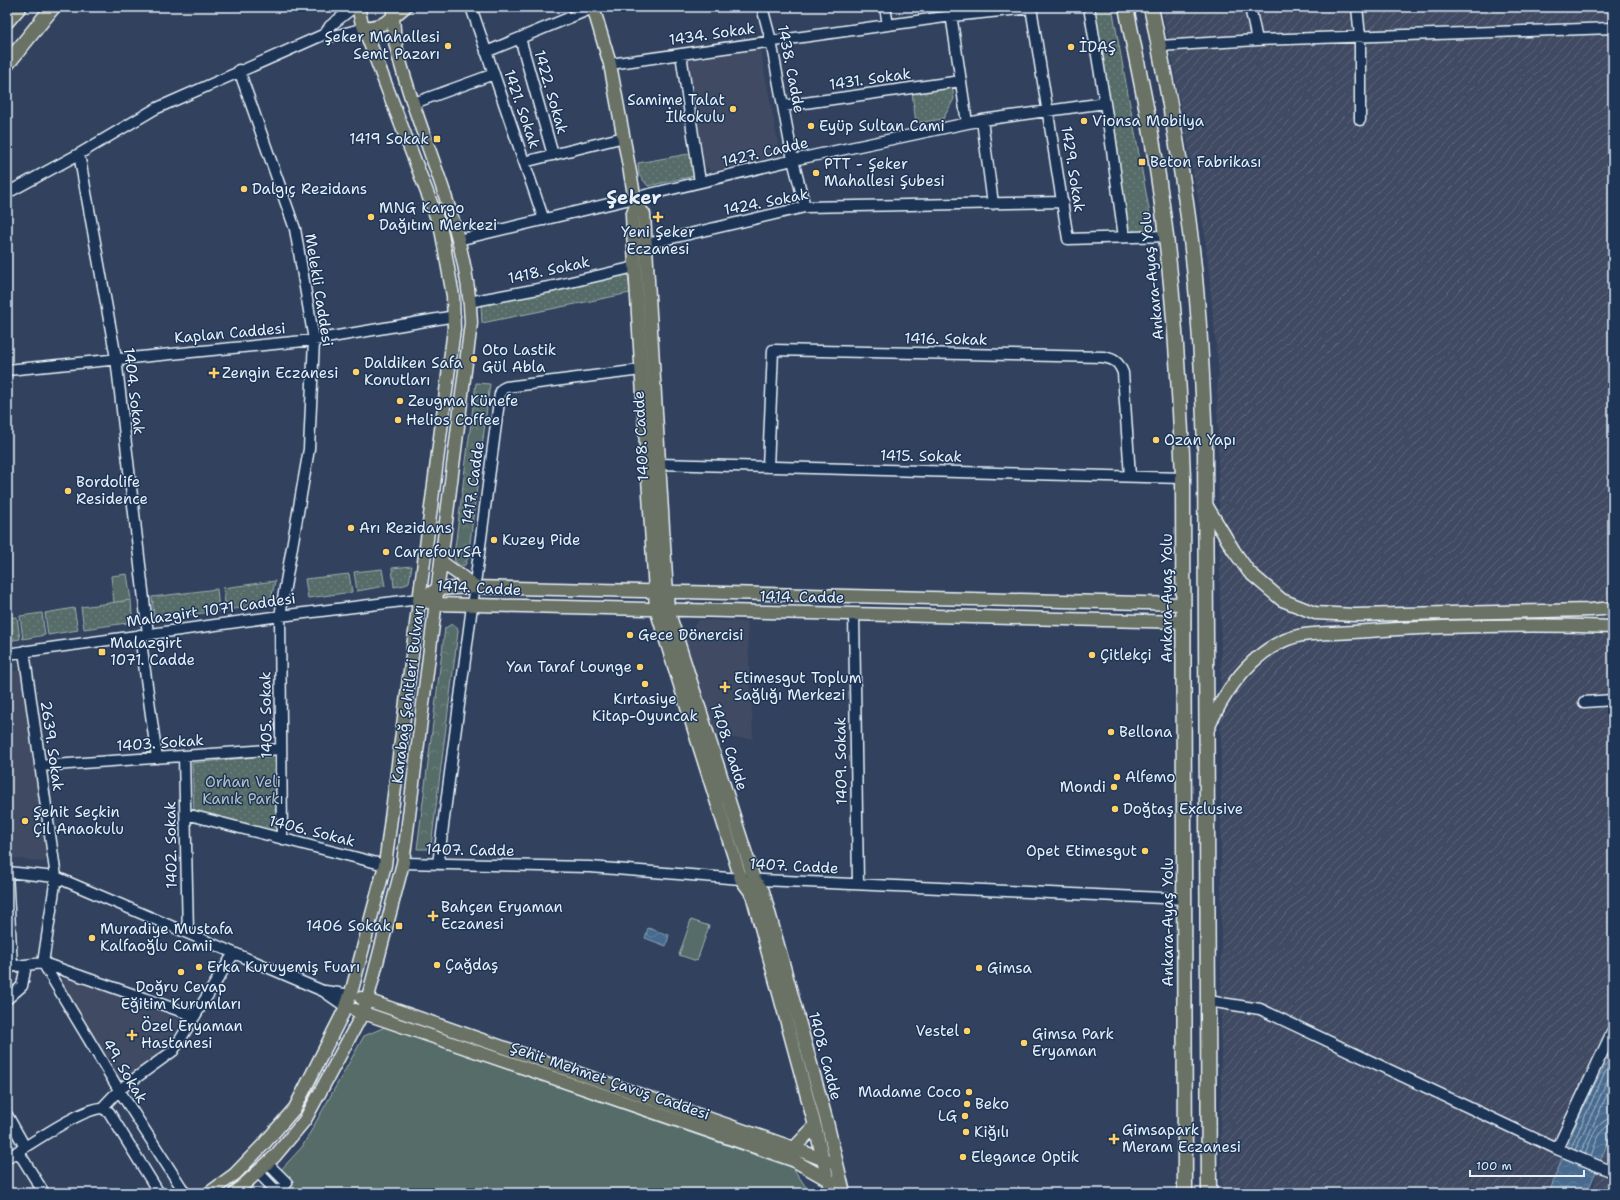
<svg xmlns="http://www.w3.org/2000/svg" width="1620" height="1200" viewBox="0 0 1620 1200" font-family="'Shantell Sans',sans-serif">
<defs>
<pattern id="industrial-furrows" width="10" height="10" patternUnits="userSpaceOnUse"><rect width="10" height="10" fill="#414b63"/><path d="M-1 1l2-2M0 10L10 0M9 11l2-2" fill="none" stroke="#5c657a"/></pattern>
<pattern id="forest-crowns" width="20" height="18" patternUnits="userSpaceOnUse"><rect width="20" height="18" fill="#566c67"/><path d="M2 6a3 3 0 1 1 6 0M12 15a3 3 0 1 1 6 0" fill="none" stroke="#6e817e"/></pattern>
<pattern id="park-dots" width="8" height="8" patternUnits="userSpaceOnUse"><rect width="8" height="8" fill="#566c67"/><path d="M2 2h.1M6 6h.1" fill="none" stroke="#6e817e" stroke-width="1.8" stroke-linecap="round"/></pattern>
<pattern id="water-waves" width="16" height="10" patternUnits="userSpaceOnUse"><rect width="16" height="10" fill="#476b8e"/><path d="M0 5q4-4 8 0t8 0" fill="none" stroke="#62819f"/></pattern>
</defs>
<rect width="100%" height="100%" fill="#32425e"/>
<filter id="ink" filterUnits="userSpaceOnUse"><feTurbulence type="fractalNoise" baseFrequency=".025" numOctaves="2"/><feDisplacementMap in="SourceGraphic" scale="8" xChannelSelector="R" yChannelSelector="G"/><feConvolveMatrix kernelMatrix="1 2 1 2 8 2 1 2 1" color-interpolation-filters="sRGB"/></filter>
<g filter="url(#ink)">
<!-- built -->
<path fill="#414b63" d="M760 48 780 155 712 171 705 166 686 62 690 57Z
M699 620 747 622 753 738H717L684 637Z
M21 670 47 856 46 860 43 862 7 857V672Z
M69 976 113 990 181 1021 165 1049 142 1069 120 1082 59 982Z"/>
<!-- industrial -->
<path fill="url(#industrial-furrows)" d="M1162 7H1613V1193H1593L1596 1176 1563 1157 1549 1193H1221V653L1217 380 1219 374 1205 235Z"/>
<!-- green -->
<path fill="#566c67" stroke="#9faeb0" d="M127 574 131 600 114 603 111 576Z
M691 920 709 926 697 961 679 955Z
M385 1027 793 1168 810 1193H257L265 1187 302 1147 364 1036Z"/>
<!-- forest -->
<path fill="url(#forest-crowns)" stroke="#9faeb0" d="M476 383 490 384 468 558 465 565 461 566 455 562 454 555Z
M452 624 458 629V632L431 846 430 849H417L445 628Z"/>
<!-- park -->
<path fill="url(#park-dots)" stroke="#9faeb0" d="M1093 7H1112L1153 231 1129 233Z
M952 86 954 99 943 119 916 123 912 92Z
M694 153V176L648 186 639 175 638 163Z
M628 273 630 293 482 323 481 305Z
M412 566 409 582 405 585 394 587 392 568Z
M382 569 385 586 357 591 354 572Z
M349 574 352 592 308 598 305 579Z
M275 581 270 604 226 610 223 588Z
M217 589 219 611 156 619 154 617 152 597Z
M131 600 132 615 127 623 84 629 81 607Z
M74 608 78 630 48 635 45 613Z
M42 613 45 635 23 639 20 616Z
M17 617 20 639 7 641V618Z
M277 755 276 832 194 811 192 763Z"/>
<!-- water -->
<path fill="url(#water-waves)" stroke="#87a1b8" d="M648 928 669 935 666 946 645 938Z
M1613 1052V1130L1587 1193H1549C1567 1145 1586 1096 1613 1052Z"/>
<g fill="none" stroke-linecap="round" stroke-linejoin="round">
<!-- shore -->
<path stroke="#a8bbce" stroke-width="1" d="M1571 1148 1604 1074 1613 1059
M1575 1150 1613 1069
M1581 1152 1613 1081
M1585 1154C1591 1141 1596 1119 1613 1118
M1591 1156C1595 1146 1600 1125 1613 1124"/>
<defs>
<path id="minor" d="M354 7 330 26 325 34 334 36 365 28
M471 7 544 220
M762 7 771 41 793 160 805 207
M885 7 888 25
M950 7 967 123
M1031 7 1068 239 1166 236
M1089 7 1109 128 1124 237
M1250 7 1257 40
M1357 7 1360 37V120
M520 38 553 155
M1159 46 1257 40 1613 28
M486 52 593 8
M681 54 700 182
M610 64 952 16 1031 8
M239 70 295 229 314 340 309 449 280 616 282 839
M414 103 494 74
M783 106 961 81
M982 120 993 204
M79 154 116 358 148 634
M524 162 624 137
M7 193 79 154 155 109 325 34
M458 240 793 160 982 120 1105 103
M646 244 805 207 1063 202
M469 302 554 286 635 267
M7 370 314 340 455 316
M659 464 1183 478
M768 467 773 350 1103 357C1114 359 1119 362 1123 373L1130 476
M854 614 858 884
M140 635 157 758
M24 651 56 877 43 963
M7 654 280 616 419 599
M1584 702 1613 700
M184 756 188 933
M40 766 281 749
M186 814 385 865
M403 863 590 867 741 879 1185 899
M438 864 500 394 502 389 506 387 641 370
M7 872 56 877 323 991 346 1007
M7 872 12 967
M43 963 119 1090 185 1193
M7 967 43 963 195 1016
M325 991 351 995
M7 999 22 986 26 965
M1208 1001 1260 1009 1557 1149 1613 1172
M102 1108 119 1090 173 1051 234 953
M7 1115 25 1147
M1557 1149 1613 1030
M18 1151 44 1193
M7 1158C28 1146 80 1109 102 1108L109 1112 159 1193
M258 1172 278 1193 287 1183 267 1163"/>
<path id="major" d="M593 7 610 64 636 205 632 216 656 609 741 879 752 894 815 1126 831 1193
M365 28C376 26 385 25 393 17V11
M636 205 644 214 668 610 754 879 763 891 827 1122 844 1193
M1205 503 1234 551 1249 572 1282 600 1315 613 1355 615 1591 610 1613 608
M441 561C452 571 464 576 474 587
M431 593 437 589 474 587 1184 604
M428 602 436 604 1184 622
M1207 731C1221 697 1246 659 1281 642 1302 631 1329 634 1353 632 1439 626 1526 624 1613 627
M361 998 794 1148 829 1162
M355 1010 793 1160 832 1182
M794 1148 815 1126
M209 1193 235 1174 263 1145 295 1108 346 1007 353 986 385 865 454 329 453 296 441 229 361 20 358 7
M235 1193 275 1156 305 1120 359 1020 367 1001 403 863 471 323C468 224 417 136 395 42L393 17 405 7"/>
<path id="highway" d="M1126 7C1137 63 1150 120 1158 176 1173 276 1179 377 1183 478L1185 1193
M1151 7C1168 90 1184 174 1193 258 1200 321 1203 385 1205 449L1209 1193
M7 21 19 7
M7 64 53 7"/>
</defs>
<!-- minor casing -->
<use href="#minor" stroke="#e8f1f8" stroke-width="13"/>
<!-- major casing -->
<use href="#major" stroke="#e8f1f8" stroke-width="15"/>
<!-- highway casing -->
<use href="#highway" stroke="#e8f1f8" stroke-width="17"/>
<!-- minor -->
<use href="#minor" stroke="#1d3557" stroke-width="10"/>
<!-- major -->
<use href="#major" stroke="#6a7165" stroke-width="12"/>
<!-- highway -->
<use href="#highway" stroke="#6a7165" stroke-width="14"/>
</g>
</g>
<!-- markers -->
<g fill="#ffd166" stroke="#1d3557" stroke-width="1.5">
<circle cx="448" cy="46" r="4"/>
<circle cx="1071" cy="47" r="4"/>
<circle cx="733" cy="109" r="4"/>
<circle cx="1084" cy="121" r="4"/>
<circle cx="811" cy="126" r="4"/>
<rect x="433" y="135" width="8" height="8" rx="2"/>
<rect x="1138" y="158" width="8" height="8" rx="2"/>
<circle cx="816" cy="173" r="4"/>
<circle cx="244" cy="189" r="4"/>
<circle cx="371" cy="217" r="4"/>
<path d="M656 211h4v4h4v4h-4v4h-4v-4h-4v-4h4z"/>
<circle cx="474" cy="359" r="4"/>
<circle cx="356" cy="372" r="4"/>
<path d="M212 367h4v4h4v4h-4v4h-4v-4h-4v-4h4z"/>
<circle cx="400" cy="401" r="4"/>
<circle cx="398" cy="420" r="4"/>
<circle cx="1156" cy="440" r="4"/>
<circle cx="68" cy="491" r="4"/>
<circle cx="351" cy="528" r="4"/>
<circle cx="494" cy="540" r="4"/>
<circle cx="386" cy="552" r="4"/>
<circle cx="630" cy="635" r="4"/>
<rect x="98" y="648" width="8" height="8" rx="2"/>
<circle cx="1092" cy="655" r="4"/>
<circle cx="640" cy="667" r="4"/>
<circle cx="645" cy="684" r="4"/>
<path d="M723 681h4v4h4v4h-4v4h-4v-4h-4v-4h4z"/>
<circle cx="1111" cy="732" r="4"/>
<circle cx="1117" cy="777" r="4"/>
<circle cx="1114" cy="787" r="4"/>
<circle cx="1115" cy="809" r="4"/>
<circle cx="25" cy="821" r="4"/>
<circle cx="1145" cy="851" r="4"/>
<path d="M431 910h4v4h4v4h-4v4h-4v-4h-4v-4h4z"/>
<rect x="395" y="922" width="8" height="8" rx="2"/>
<circle cx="92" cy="938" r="4"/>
<circle cx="437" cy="965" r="4"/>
<circle cx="199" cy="967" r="4"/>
<circle cx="979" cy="968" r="4"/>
<circle cx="181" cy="972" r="4"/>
<circle cx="967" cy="1031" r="4"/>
<path d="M130 1029h4v4h4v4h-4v4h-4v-4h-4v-4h4z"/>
<circle cx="1024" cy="1043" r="4"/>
<circle cx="969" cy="1092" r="4"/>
<circle cx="967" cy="1104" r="4"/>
<circle cx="965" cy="1116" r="4"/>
<circle cx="966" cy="1132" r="4"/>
<path d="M1112 1133h4v4h4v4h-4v4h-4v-4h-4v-4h4z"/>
<circle cx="963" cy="1157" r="4"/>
</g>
<g text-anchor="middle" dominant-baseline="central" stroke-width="3" stroke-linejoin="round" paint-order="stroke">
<!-- street labels -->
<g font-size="15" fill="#e8f1f8" stroke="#1d3557">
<text transform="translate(712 34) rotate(-8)">1434. Sokak</text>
<text transform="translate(791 69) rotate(79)">1438. Cadde</text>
<text transform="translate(870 79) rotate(-8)">1431. Sokak</text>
<text transform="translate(551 92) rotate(74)">1422. Sokak</text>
<text transform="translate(522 109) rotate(71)">1421. Sokak</text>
<text transform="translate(765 152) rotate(-13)">1427. Cadde</text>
<text transform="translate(1073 169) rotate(81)">1429. Sokak</text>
<text transform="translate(766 202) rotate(-11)">1424. Sokak</text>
<text transform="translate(549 270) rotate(-12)">1418. Sokak</text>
<text transform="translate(1152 276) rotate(-96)">Ankara-Ayaş Yolu</text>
<text transform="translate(319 290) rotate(81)">Melekli Caddesi</text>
<text transform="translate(230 333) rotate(-5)">Kaplan Caddesi</text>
<text transform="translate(946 339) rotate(1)">1416. Sokak</text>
<text transform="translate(134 391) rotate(83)">1404. Sokak</text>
<text transform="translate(641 436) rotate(-93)">1408. Cadde</text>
<text transform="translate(921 456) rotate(1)">1415. Sokak</text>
<text transform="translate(473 483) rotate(-82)">1417. Cadde</text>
<text transform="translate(479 588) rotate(3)">1414. Cadde</text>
<text transform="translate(802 597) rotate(1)">1414. Cadde</text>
<text transform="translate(1167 598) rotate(-90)">Ankara-Ayaş Yolu</text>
<text transform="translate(211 610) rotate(-8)">Malazgirt 1071 Caddesi</text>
<text transform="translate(408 694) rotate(-83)">Karabağ Şehitleri Bulvarı</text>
<text transform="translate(266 715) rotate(-91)">1405. Sokak</text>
<text transform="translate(160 743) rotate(-4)">1403. Sokak</text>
<text transform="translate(52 746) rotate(82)">2639. Sokak</text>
<text transform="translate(729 747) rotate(72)">1408. Cadde</text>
<text transform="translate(841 761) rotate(-91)">1409. Sokak</text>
<text transform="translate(312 831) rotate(14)">1406. Sokak</text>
<text transform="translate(171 845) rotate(-91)">1402. Sokak</text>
<text transform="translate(470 850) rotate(1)">1407. Cadde</text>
<text transform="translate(794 866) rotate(3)">1407. Cadde</text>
<text transform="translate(1168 922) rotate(-90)">Ankara-Ayaş Yolu</text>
<text transform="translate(825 1056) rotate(75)">1408. Cadde</text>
<text transform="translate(125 1071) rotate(59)">49. Sokak</text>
<text transform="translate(610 1081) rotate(19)">Şehit Mehmet Çavuş Caddesi</text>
</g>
<!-- poi labels -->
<g font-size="15" fill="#e8f1f8" stroke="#1d3557" text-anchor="start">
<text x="440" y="37" text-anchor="end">Şeker Mahallesi<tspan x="440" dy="17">Semt Pazarı</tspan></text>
<text x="1079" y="47">İDAŞ</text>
<text x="725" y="100" text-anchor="end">Samime Talat<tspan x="725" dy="17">İlkokulu</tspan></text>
<text x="1092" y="121">Vionsa Mobilya</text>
<text x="819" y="126">Eyüp Sultan Cami</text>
<text x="429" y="139" text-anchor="end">1419 Sokak</text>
<text x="1150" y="162">Beton Fabrikası</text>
<text x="824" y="164">PTT - Şeker<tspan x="824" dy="17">Mahallesi Şubesi</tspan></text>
<text x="252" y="189">Dalgıç Rezidans</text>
<text x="379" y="208">MNG Kargo<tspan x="379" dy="17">Dağıtım Merkezi</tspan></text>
<text x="658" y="232" text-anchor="middle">Yeni Şeker<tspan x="658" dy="17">Eczanesi</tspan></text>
<text x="482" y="350">Oto Lastik<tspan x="482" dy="17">Gül Abla</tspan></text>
<text x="364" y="363">Daldiken Safa<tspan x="364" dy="17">Konutları</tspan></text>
<text x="222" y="373">Zengin Eczanesi</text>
<text x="408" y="401">Zeugma Künefe</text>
<text x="406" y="420">Helios Coffee</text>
<text x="1164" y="440">Ozan Yapı</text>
<text x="76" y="482">Bordolife<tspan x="76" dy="17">Residence</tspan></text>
<text x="359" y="528">Arı Rezidans</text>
<text x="502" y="540">Kuzey Pide</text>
<text x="394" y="552">CarrefourSA</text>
<text x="638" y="635">Gece Dönercisi</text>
<text x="110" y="643">Malazgirt<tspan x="110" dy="17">1071. Cadde</tspan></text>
<text x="1100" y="655">Çitlekçi</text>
<text x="632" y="667" text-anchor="end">Yan Taraf Lounge</text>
<text x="734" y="678">Etimesgut Toplum<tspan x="734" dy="17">Sağlığı Merkezi</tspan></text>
<text x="645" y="699" text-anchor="middle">Kırtasiye<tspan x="645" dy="17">Kitap-Oyuncak</tspan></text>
<text x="1119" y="732">Bellona</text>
<text x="1125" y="777">Alfemo</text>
<text x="1106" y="787" text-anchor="end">Mondi</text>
<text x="1123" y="809">Doğtaş Exclusive</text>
<text x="33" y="812">Şehit Seçkin<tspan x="33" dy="17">Çil Anaokulu</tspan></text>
<text x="1137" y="851" text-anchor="end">Opet Etimesgut</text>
<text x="441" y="907">Bahçen Eryaman<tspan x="441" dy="17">Eczanesi</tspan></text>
<text x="391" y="926" text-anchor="end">1406 Sokak</text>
<text x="100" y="929">Muradiye Mustafa<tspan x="100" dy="17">Kalfaoğlu Camii</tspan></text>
<text x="445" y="965">Çağdaş</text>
<text x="207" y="967">Erka Kuruyemiş Fuarı</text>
<text x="987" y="968">Gimsa</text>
<text x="181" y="987" text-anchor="middle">Doğru Cevap<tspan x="181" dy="17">Eğitim Kurumları</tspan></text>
<text x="141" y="1026">Özel Eryaman<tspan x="141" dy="17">Hastanesi</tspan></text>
<text x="959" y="1031" text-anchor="end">Vestel</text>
<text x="1032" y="1034">Gimsa Park<tspan x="1032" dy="17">Eryaman</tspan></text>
<text x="961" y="1092" text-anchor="end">Madame Coco</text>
<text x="975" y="1104">Beko</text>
<text x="957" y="1116" text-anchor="end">LG</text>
<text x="1122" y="1130">Gimsapark<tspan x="1122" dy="17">Meram Eczanesi</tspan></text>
<text x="974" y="1132">Kiğılı</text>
<text x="971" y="1157">Elegance Optik</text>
</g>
<!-- park labels -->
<g font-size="15" fill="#b5c2c5" stroke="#1d3557">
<text x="243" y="782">Orhan Veli<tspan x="243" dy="17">Kanık Parkı</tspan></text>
</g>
<!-- district labels -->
<g font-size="19" font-weight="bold" fill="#e8f1f8" stroke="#1d3557">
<text x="634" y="197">Şeker</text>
</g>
</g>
<!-- margin -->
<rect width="1620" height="1200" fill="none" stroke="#1d3557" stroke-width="24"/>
<rect x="12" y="12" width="1596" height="1176" fill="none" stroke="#e8f1f8" stroke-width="1.5" filter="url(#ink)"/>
<!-- scale -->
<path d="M1470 1170v6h114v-6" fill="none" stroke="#e8f1f8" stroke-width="2"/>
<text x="1476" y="1170" font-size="12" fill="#e8f1f8" stroke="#1d3557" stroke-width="3" paint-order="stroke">100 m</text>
</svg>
